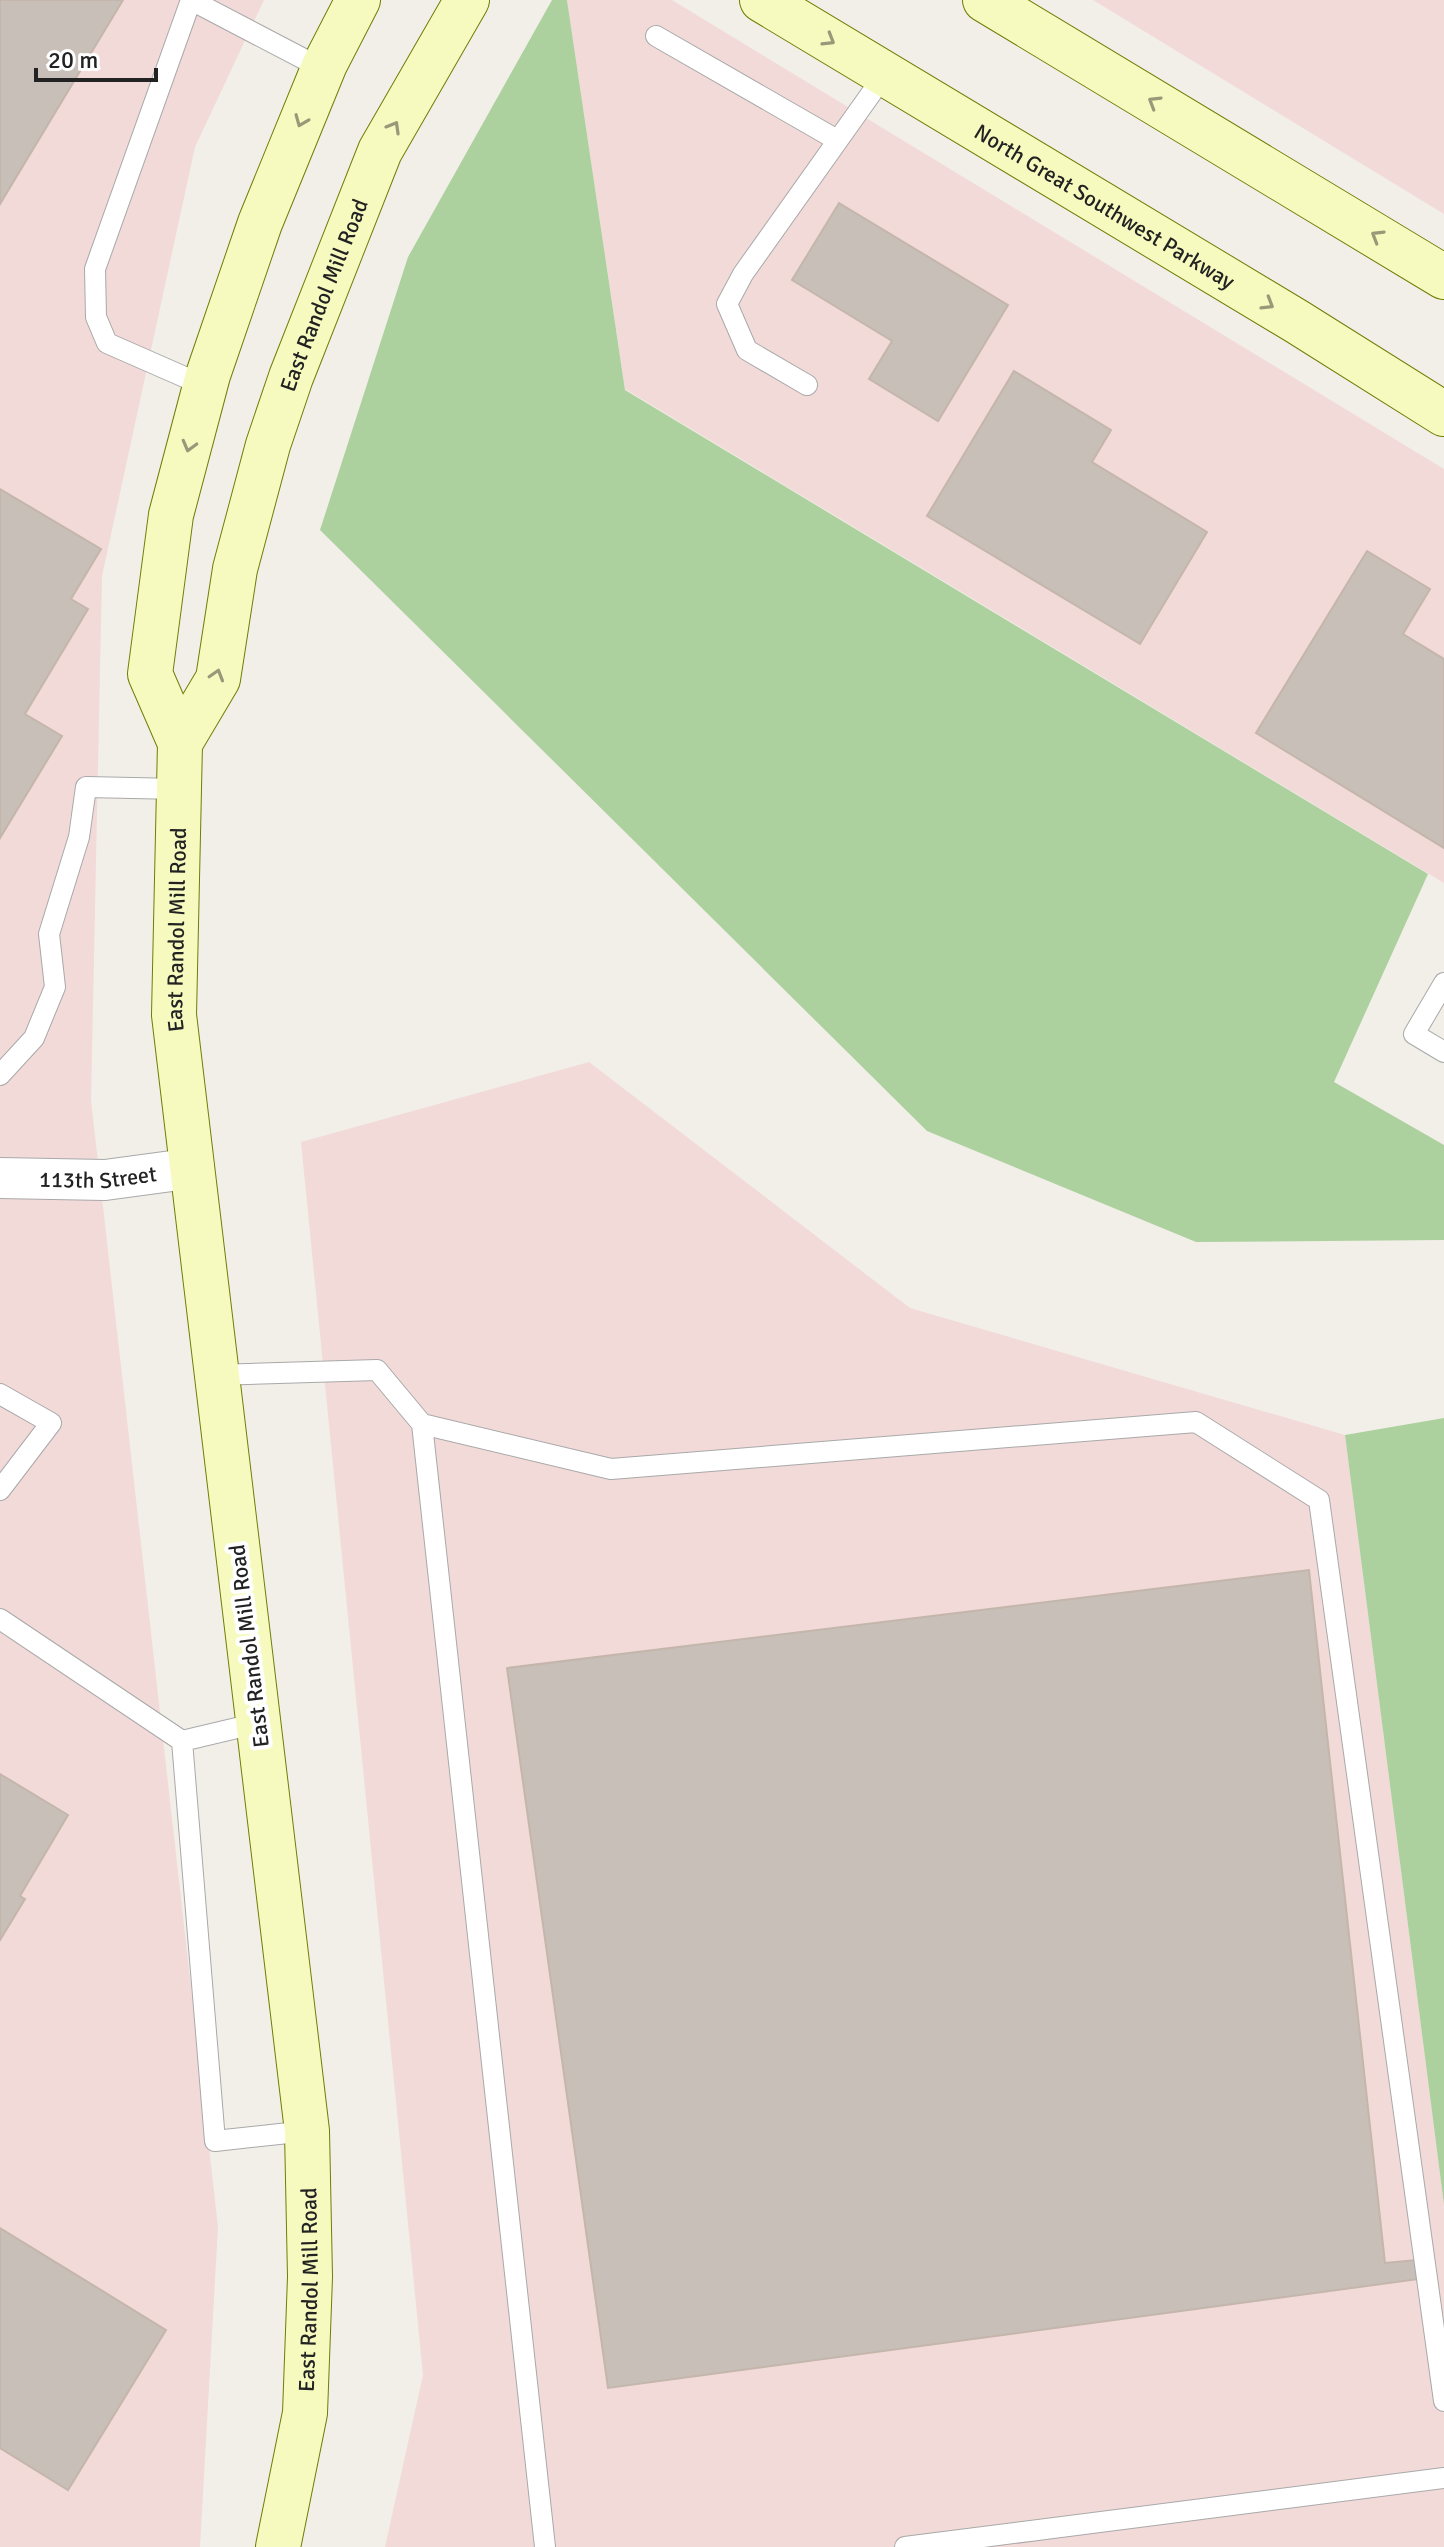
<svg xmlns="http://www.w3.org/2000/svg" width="1444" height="2547" viewBox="0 0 1444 2547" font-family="Signika,sans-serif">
<rect width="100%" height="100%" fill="#f2efe9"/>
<!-- commercial -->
<path fill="#f2dad9" d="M0 0H264L195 147 102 576 91 1100 218 2227 200 2547H0Z
M567 0H672L1444 469V883L625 389Z
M1093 0H1444V214Z
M589 1062 910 1308 1345 1435 1444 2205V2547H385L423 2375 301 1142Z"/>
<!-- forest -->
<path fill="#add19e" d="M552 0H567L625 390 1428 874 1334 1082 1444 1145V1240L1196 1242 927 1131 320 530 408 257Z
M1444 1418V2205L1345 1435Z"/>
<!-- building -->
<path fill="#c7bfb8" stroke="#c4b6ab" stroke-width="2" d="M0 0H123L0 204Z
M839 203 1008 305 938 421 869 379 892 341 792 280Z
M1014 371 1111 430 1092 462 1207 532 1140 644 927 516Z
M0 489 101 549 71 599 88 609 25 714 62 736 0 838Z
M1367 551 1430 589 1403 634 1444 659V848L1256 733Z
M1309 1570 1385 2263 1416 2260 1419 2279 608 2388 507 1668Z
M0 1774 68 1815 20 1896 25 1899 0 1940Z
M0 2228 166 2330 68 2490 0 2448Z"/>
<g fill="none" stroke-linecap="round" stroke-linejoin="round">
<defs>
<path id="lane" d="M191 0 95 269 96 317 107 343 205 386
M191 0 323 69
M656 36 837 140
M807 385 747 350 727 304 743 274 885 74
M1444 983 1414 1034 1444 1052
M0 1075 34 1038 55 987 49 934 79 837 86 787 179 789
M216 1375 377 1370 422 1424 545 2547
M0 1394 51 1423 0 1490
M422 1424 611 1469 1196 1422 1319 1500 1444 2401
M0 1619 182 1741
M258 1723 182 1741 215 2141 307 2131
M905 2547 1444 2478"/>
<g id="street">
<path id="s1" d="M0 1178 105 1180 194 1168"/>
</g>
<g id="secondary">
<path id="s2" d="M762 0 1296 321 1444 414"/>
<path d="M985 0 1444 277"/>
<path id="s3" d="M180 743 218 679 235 569 268 445 291 377 380 151 467 0"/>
<path id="s4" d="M278 2547 305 2413 310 2277 307 2131 174 1015 180 743 150 674 171 515 208 375 260 223 325 64 358 0"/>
</g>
</defs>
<!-- lane casing -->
<use href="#lane" stroke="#a9a9a9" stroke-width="22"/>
<!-- street casing -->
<use href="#street" stroke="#a9a9a9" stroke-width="42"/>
<!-- secondary casing -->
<use href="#secondary" stroke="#707d05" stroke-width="46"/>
<!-- lane -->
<use href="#lane" stroke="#fff" stroke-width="20"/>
<!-- street -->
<use href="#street" stroke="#fff" stroke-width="40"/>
<!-- secondary -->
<use href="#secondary" stroke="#f7fabf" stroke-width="44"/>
</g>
<!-- one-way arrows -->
<defs><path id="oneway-chevron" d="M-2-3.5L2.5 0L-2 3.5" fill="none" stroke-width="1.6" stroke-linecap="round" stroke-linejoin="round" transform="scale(2)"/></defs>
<g stroke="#979978">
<use href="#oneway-chevron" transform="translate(829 40) rotate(31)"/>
<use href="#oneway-chevron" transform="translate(1154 102) rotate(-149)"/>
<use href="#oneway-chevron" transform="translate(301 121) rotate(112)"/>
<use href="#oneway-chevron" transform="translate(394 127) rotate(-60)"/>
<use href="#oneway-chevron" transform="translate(1377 236) rotate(-149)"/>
<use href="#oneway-chevron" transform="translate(1268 304) rotate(31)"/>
<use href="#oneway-chevron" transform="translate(189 446) rotate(105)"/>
<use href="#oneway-chevron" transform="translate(217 675) rotate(-73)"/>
</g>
<g text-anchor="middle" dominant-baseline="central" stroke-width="8" stroke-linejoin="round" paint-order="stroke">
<!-- street labels -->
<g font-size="22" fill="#222" stroke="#fff">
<text stroke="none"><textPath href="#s2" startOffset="400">North Great Southwest Parkway</textPath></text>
<text stroke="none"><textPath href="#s3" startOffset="474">East Randol Mill Road</textPath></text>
<text stroke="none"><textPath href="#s4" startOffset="1628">East Randol Mill Road</textPath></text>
<text stroke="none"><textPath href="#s1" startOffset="98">113th Street</textPath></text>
<text transform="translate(249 1646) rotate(-97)">East Randol Mill Road</text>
<text stroke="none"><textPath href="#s4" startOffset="260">East Randol Mill Road</textPath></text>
</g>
</g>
<!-- scale -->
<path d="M36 68v12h120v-12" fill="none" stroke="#222222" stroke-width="4"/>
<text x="48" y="68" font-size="24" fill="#222222" stroke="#ffffff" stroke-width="6" paint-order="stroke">20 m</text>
</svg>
